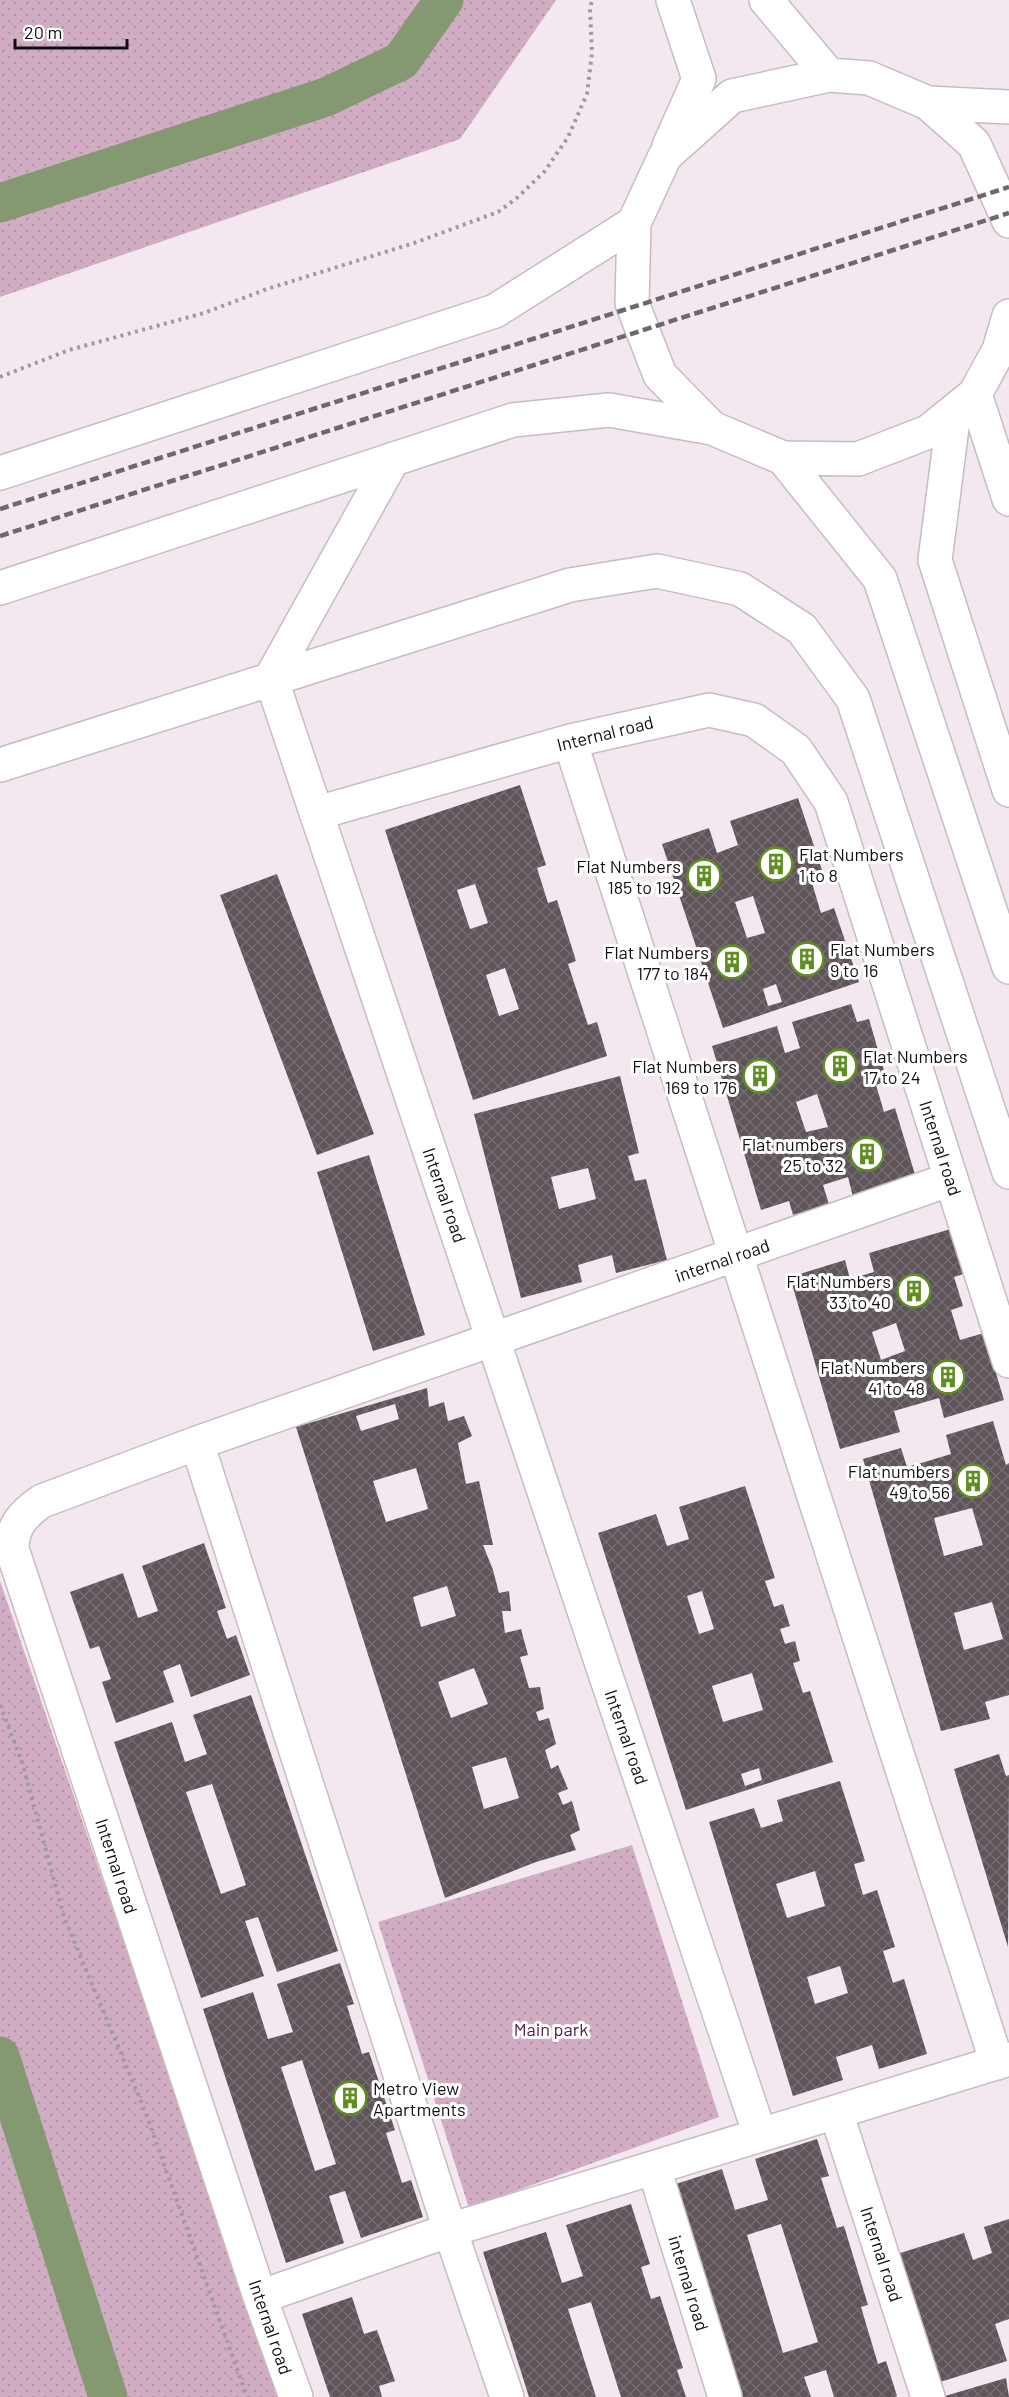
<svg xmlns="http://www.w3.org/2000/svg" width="1009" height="2397" viewBox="0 0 1009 2397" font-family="Barlow,sans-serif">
<defs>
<pattern id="park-dots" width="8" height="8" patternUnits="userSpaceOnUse" patternTransform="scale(1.5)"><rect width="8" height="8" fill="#d0adc3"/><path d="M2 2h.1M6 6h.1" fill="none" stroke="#b294a6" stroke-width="1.8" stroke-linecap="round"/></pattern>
<pattern id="building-cross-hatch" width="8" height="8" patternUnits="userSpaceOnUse" patternTransform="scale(1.5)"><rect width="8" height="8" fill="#5e545a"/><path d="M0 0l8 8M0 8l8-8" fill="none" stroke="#746d71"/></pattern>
</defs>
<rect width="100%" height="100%" fill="#f3e8ef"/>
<!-- park -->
<path fill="url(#park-dots)" d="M0 0H556L460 139 0 297Z
M0 1581 280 2397H0Z
M632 1845 719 2117 469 2208 378 1922Z"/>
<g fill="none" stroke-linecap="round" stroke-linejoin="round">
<!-- canal -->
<path stroke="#849972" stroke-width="39" d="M0 203 326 97 401 61 444 0
M0 2056 108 2397"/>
</g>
<!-- building -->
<path fill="url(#building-cross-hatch)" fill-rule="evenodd" d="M520 785 546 865 537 868 548 903 557 900 576 961 568 964 588 1025 597 1022 607 1056 473 1100 385 830ZM475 884 488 923 470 929 457 890ZM505 968 519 1009 499 1016 486 975Z
M798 798 825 879 812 883 821 913 834 908 859 982 723 1028 662 844 709 828 717 853 738 845 730 821ZM753 896 765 933 747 938 735 902ZM776 984 782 1002 768 1006 763 989Z
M277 874 374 1134 317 1155 220 895Z
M851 1004 857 1022 869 1019 887 1081 876 1085 884 1112 895 1108 916 1178 853 1197 848 1177 823 1185 829 1204 793 1215 789 1201 761 1210 712 1046 777 1026 785 1053 800 1048 792 1022ZM817 1094 828 1127 806 1132 796 1102Z
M620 1076 639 1153 628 1156 635 1181 646 1179 667 1260 616 1273 612 1255 578 1265 582 1282 521 1298 474 1114ZM588 1168 596 1199 559 1209 551 1177Z
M369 1155 425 1335 373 1351 317 1172Z
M954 1228 967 1273 954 1277 963 1306 951 1310 960 1340 984 1333 1004 1400 944 1418 939 1398 894 1411 900 1432 840 1449 790 1277 845 1260 850 1279 874 1272 869 1253ZM896 1323 905 1351 881 1360 872 1332Z
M427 1388 429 1407 444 1402 448 1421 464 1416 472 1436 458 1443 466 1484 479 1481 493 1545H483L493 1570 499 1593 509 1591 511 1611H502L505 1633 521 1629 528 1655 520 1657 529 1688 540 1687 544 1709 536 1712 539 1721 549 1718 556 1744 545 1750 551 1769 558 1765 568 1789 558 1793 563 1805 572 1801 580 1830 570 1835 576 1850 536 1862 445 1898 296 1427ZM395 1404 399 1419 361 1431 356 1416ZM416 1468 428 1509 386 1522 373 1481ZM447 1586 456 1616 421 1627 413 1597ZM474 1668 488 1704 451 1718 438 1682ZM506 1757 519 1798 484 1809 472 1767Z
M993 1421 1006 1465 1009 1463V1695L985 1702 990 1719 941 1731 863 1459 901 1448 907 1467 928 1461 951 1454 946 1435ZM972 1508 983 1545 944 1556 934 1518ZM992 1602 1003 1639 964 1650 954 1613Z
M745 1486 775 1578 765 1581 774 1607 783 1604 790 1626 780 1629 785 1644 795 1641 800 1661 793 1663 803 1693 810 1691 833 1762 686 1810 598 1533 656 1514 667 1546 689 1539 679 1507ZM702 1591 714 1629 699 1634 687 1596ZM752 1673 763 1710 723 1722 712 1686ZM759 1768 762 1780 745 1786 741 1774Z
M204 1543 226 1608 217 1611 227 1639 236 1635 250 1675 191 1697 180 1664 163 1671 174 1702 116 1723 102 1682 111 1679 99 1646 90 1649 70 1592 123 1573 138 1618 158 1611 142 1566Z
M251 1695 338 1951 277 1972 258 1917 245 1921 264 1976 201 1998 114 1742 172 1722 185 1762 207 1754 193 1715ZM212 1784 246 1885 221 1894 186 1792Z
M999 1754 1006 1776 1009 1775 1008 1947 954 1769Z
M840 1781 865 1861 854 1864 863 1895 877 1890 895 1947 883 1951 893 1983 904 1979 927 2054 879 2069 872 2045 836 2057 843 2080 793 2096 709 1822 754 1808 761 1828 783 1821 777 1800ZM815 1871 825 1906 787 1918 776 1884ZM840 1966 848 1993 815 2004 807 1977Z
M340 1963 354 2004 347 2006 362 2054 369 2052 395 2130 386 2133 402 2183 411 2180 423 2217 361 2238 345 2191 329 2196 344 2243 286 2263 203 2009 253 1992 268 2039 293 2032 277 1984ZM302 2060 336 2164 315 2171 281 2067Z
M817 2139 829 2176 821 2178 837 2228 844 2226 868 2305 861 2307 878 2364 886 2361 897 2396 895 2397H834L826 2370 804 2377 811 2397H742L676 2184 722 2169 735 2210 768 2200 755 2159ZM781 2224 818 2342 783 2353 747 2235Z
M631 2204 650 2264 641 2267 651 2299 660 2296 683 2368 677 2370 686 2397H621L591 2302 568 2309 596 2397H529L483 2252 546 2232 562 2283 583 2276 566 2225Z
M1009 2219V2319L995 2324 1007 2361 937 2383 897 2254 964 2233 973 2260 992 2253 984 2227Z
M352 2297 364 2334 377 2330 395 2381 379 2386 382 2397H330L302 2314Z
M1006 2378 1009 2397H945V2396Z"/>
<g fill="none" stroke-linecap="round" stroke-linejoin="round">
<defs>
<path id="street" d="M975 394 1009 499
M393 459 271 678 760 2135
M570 741 997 2063
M0 765 570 585 657 571 740 589 802 629 853 699 1009 1172
M317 813 570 741 709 710 754 720 796 750 831 802 1009 1361
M197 1443 450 2230 507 2397
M836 2112 928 2397
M654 2168 725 2397
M260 2297 450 2230 1009 2059
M296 2397 260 2297 12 1549C12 1526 23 1514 42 1501L197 1443 951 1179"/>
<path id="secondary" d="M766 0 829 75
M928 103 1009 107
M669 146 699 79 673 0
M1009 221 974 144 928 103 869 78 829 75 732 96 665 156 634 223 632 303 660 375 712 428 783 458 858 459 928 432 975 394 999 350 1009 316
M954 412 935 560 1009 790
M783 458 880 579 1009 967
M0 473 495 311 634 223
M0 588 513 420 609 410 712 428"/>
</defs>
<!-- street casing -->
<use href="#street" stroke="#c7bcc3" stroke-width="36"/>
<!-- secondary casing -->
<use href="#secondary" stroke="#c7bcc3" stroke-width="36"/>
<!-- path -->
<path stroke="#a1999e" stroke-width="4" stroke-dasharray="3 4.5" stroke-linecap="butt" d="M0 377 69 350 204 313 267 289 414 243 498 212 518 197 545 171 568 137 587 94 592 53 590 9 592 0
M0 1705 22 1762 64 1917 145 2111 247 2397"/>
<!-- street -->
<use href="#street" stroke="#fff" stroke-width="33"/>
<!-- secondary -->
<use href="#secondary" stroke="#fff" stroke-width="33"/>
<!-- rail -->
<path stroke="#6e686c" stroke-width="4.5" stroke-dasharray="9 4.5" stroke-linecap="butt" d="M0 509 1009 187
M0 536 1009 213"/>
</g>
<!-- icons -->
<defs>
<symbol id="building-ring" viewBox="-11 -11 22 22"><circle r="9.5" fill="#fff" stroke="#5e8d22" stroke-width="1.5"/><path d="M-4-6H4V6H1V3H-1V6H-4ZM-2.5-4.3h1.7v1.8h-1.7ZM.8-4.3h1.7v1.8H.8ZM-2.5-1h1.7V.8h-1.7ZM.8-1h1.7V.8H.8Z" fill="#5e8d22"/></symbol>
</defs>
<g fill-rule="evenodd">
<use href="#building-ring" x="757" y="845" width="38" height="38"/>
<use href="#building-ring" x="685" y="857" width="38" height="38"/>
<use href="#building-ring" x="788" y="940" width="38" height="38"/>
<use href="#building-ring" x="713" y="943" width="38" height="38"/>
<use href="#building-ring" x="821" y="1047" width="38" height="38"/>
<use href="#building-ring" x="741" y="1057" width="38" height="38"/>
<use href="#building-ring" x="848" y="1135" width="38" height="38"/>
<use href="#building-ring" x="895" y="1272" width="38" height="38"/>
<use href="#building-ring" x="929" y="1358" width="38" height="38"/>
<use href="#building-ring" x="954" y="1462" width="38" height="38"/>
<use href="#building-ring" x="331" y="2079" width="38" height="38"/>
</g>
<g text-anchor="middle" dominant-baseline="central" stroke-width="6" stroke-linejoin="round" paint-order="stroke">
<!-- street labels -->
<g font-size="18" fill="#110e10" stroke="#fff">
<text transform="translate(605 733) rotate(-14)">Internal road</text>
<text transform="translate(941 1148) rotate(72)">Internal road</text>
<text transform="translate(445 1195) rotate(71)">Internal road</text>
<text transform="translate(722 1260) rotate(-19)">internal road</text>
<text transform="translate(627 1737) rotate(71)">Internal road</text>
<text transform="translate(117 1866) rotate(72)">Internal road</text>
<text transform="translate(882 2254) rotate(72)">Internal road</text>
<text transform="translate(689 2283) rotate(73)">internal road</text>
<text transform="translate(271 2327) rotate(71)">Internal road</text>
</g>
<!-- poi labels -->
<g font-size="18" fill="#110e10" stroke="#fff" text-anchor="end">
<text x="799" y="854" text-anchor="start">Flat Numbers<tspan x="799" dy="21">1 to 8</tspan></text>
<text x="681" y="866">Flat Numbers<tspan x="681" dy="21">185 to 192</tspan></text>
<text x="830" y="949" text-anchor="start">Flat Numbers<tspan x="830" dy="21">9 to 16</tspan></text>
<text x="709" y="952">Flat Numbers<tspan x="709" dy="21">177 to 184</tspan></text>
<text x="863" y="1056" text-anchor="start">Flat Numbers<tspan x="863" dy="21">17 to 24</tspan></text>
<text x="737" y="1066">Flat Numbers<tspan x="737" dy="21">169 to 176</tspan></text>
<text x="844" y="1144">Flat numbers<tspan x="844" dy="21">25 to 32</tspan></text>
<text x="891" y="1281">Flat Numbers<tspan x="891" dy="21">33 to 40</tspan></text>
<text x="925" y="1367">Flat Numbers<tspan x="925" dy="21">41 to 48</tspan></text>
<text x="950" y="1471">Flat numbers<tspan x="950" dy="21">49 to 56</tspan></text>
<text x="373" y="2088" text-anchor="start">Metro View<tspan x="373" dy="21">Apartments</tspan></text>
</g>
<!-- park labels -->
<g font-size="18" fill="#532044" stroke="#fff">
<text x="551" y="2029">Main park</text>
</g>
</g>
<!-- scale -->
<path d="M15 39v9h112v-9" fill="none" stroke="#110e10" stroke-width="3"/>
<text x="24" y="39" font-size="18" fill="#110e10" stroke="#ffffff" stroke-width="4.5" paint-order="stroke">20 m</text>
</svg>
